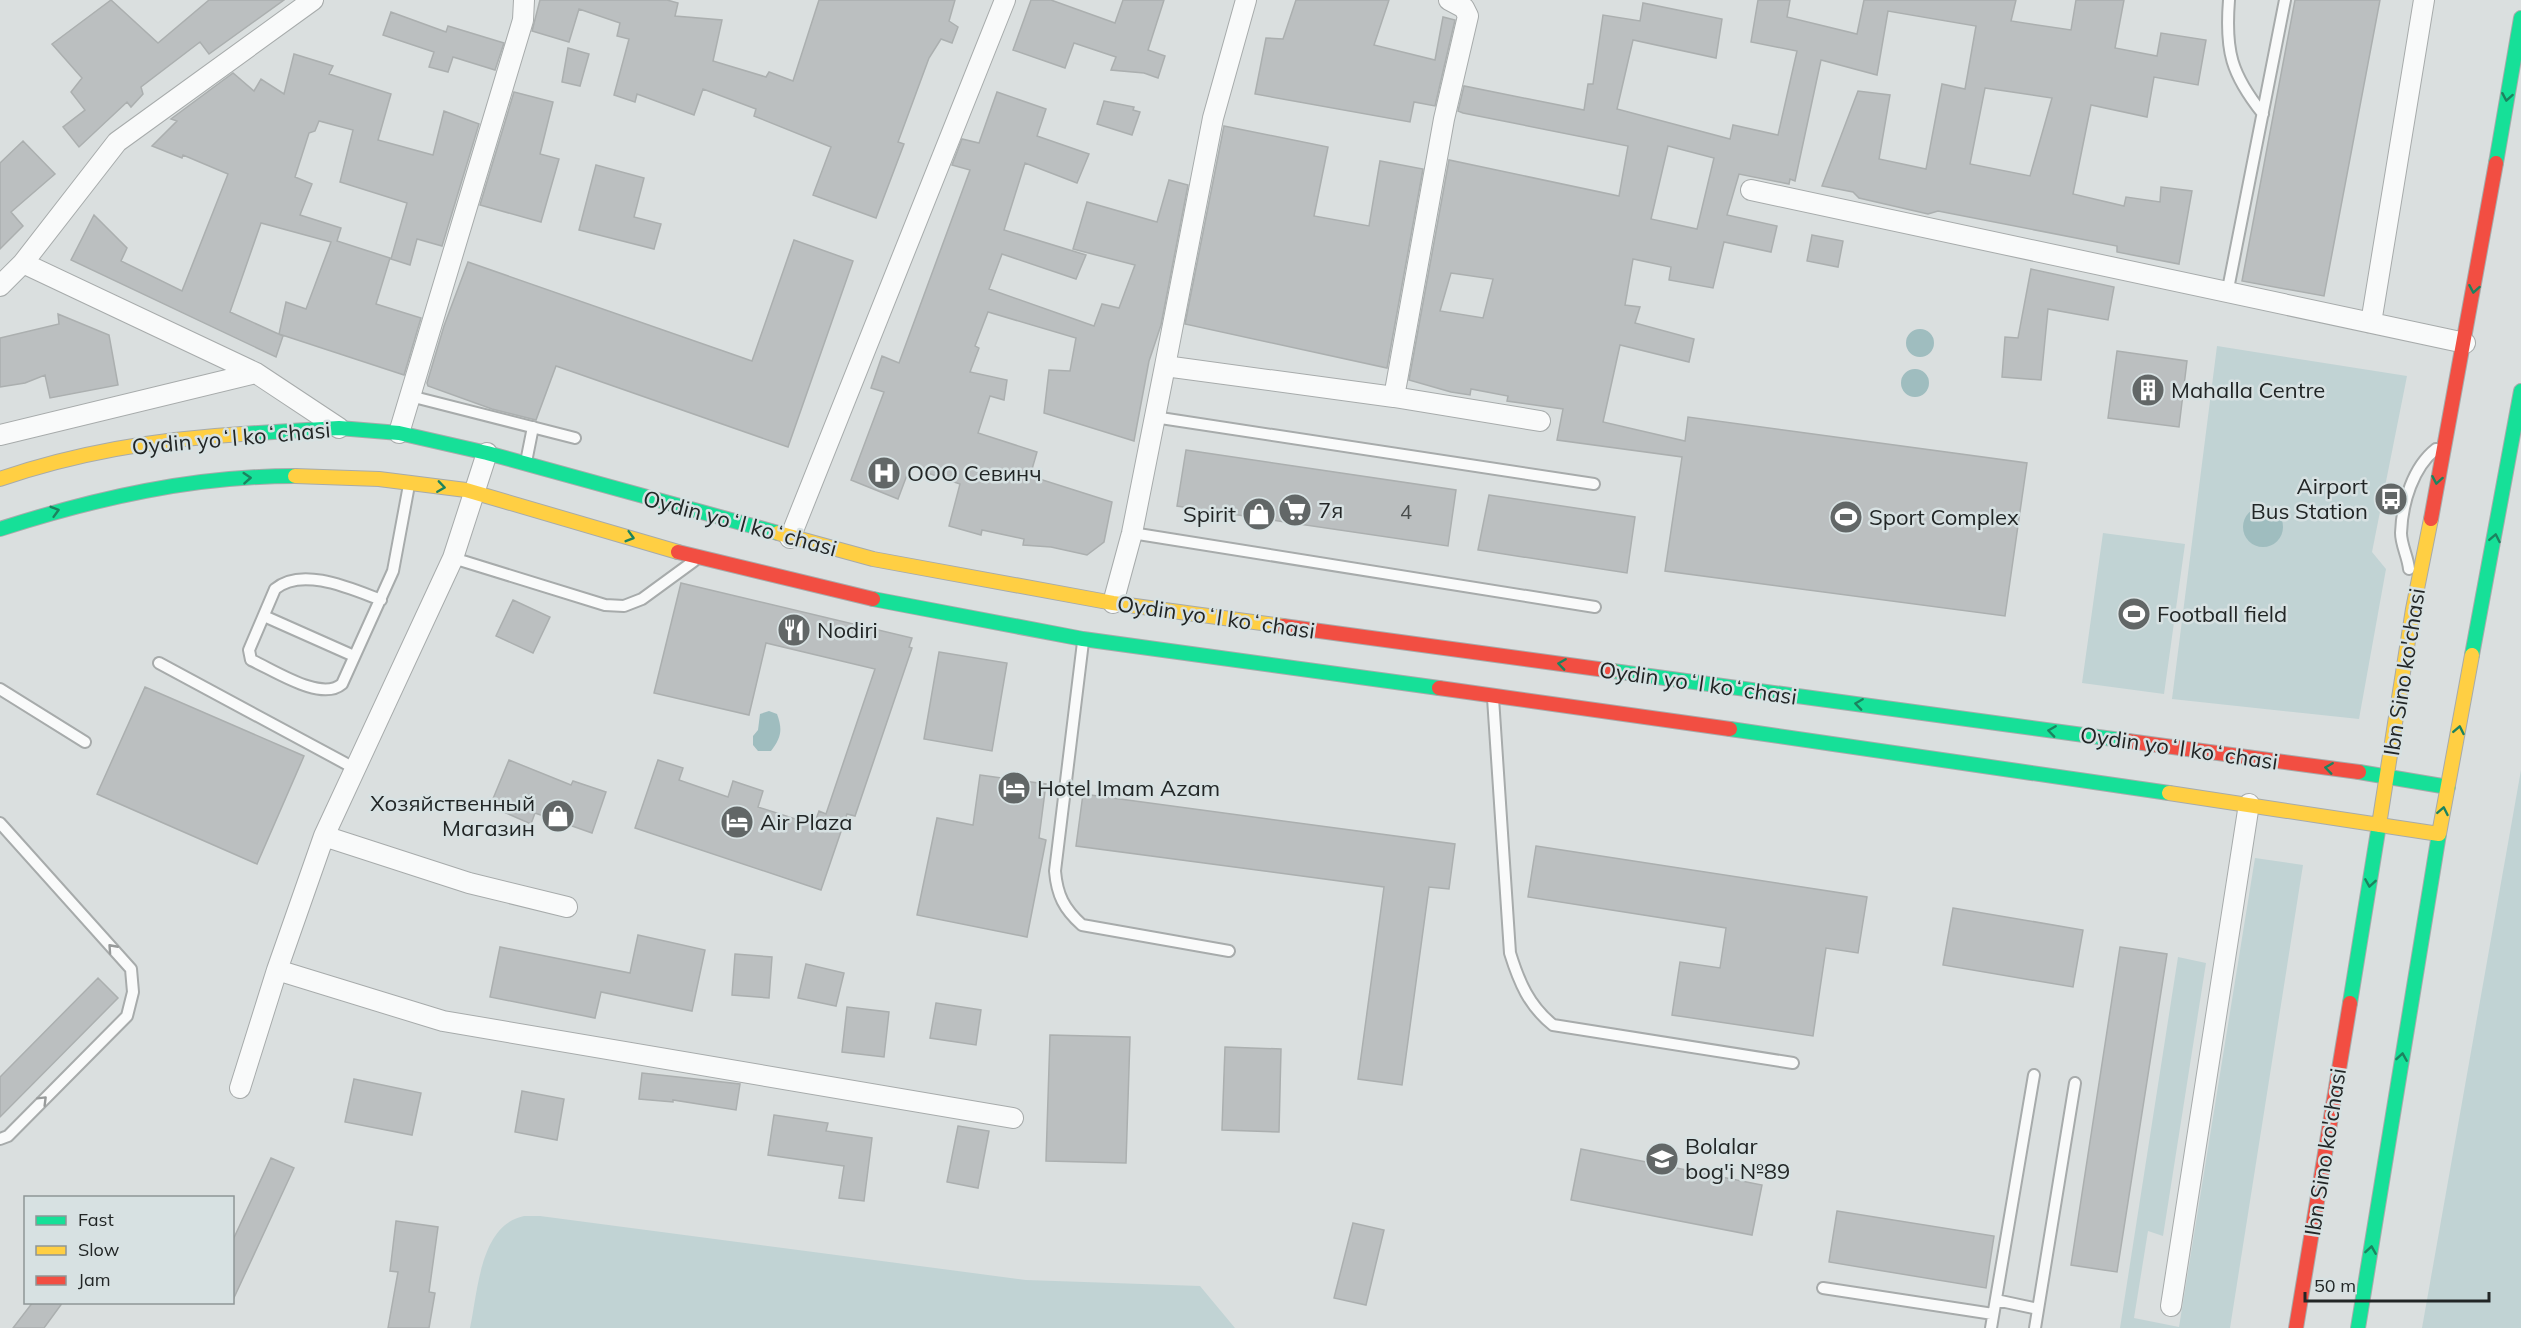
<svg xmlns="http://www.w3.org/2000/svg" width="2521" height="1328" viewBox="0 0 2521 1328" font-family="Mulish,sans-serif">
<rect width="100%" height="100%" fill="#dadfdf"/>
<!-- green -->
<path fill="#c1d3d4" d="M2217 346 2407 376 2372 552 2386 569 2359 719 2172 699Z
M2103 533 2185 544 2164 694 2082 683Z
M2521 770V1328H2422Z
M2255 858 2303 865 2230 1328H2120L2178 957 2206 963 2163 1236 2148 1231 2134 1318 2179 1327Z
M524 1216H540L1026 1280 1200 1286 1235 1328H470C478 1291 480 1225 524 1216Z"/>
<!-- water -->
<path fill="#9fbdbf" d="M1906 343a14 14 0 1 1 28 0a14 14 0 1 1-28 0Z
M1901 383a14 14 0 1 1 28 0a14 14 0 1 1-28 0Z
M2243 527a20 20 0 1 1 40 0a20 20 0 1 1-40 0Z
M769 711 777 714C783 730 781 738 771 751H758L753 745V736L758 730 760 714Z"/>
<!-- building -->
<path fill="#bbbfc0" stroke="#abafaf" stroke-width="1.5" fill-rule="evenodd" d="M111 0 158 43 209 0H284L209 54 200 42 141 87 143 94 131 107 127 102 79 147 63 127 85 110 71 92 82 78 52 44Z
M540 0H667L678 3 675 16 722 20 713 61 766 77 769 72 793 81 819 0H955L949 21 958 27 952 43 941 39 929 58 898 142 904 144 876 218 813 195 831 147 754 116 756 109 703 89 694 115 637 94 635 102 614 95 629 39 617 36 620 23 579 9 569 42 532 31Z
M1031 0H1051L1115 23 1123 0H1164L1148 50 1165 56 1158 78 1144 73 1111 70 1116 57 1074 43 1065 68 1013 50Z
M1296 0H1389L1374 45 1435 60 1443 17 1455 20 1435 106 1414 102 1410 122 1255 94 1266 38 1283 39Z
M1758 0H1790L1787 17 1857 34 1864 0H2016L2011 21 2071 30 2076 0H2124L2115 48 2157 56 2161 33 2206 40 2198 85 2154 77 2147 117 2091 105 2073 194 2124 206 2126 197 2160 202 2161 187 2192 191 2179 264 2117 252V246L1938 211 1928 214 1859 198 1853 192 1822 186 1858 91 1890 95 1879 159 1926 169 1942 84 1965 89 1976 26 1888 11 1877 75 1821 60 1795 181 1790 179 1789 184 1739 174 1727 215 1777 226 1771 252 1724 242 1713 288 1669 280 1671 267 1633 259 1625 305 1640 307 1635 323 1694 339 1689 362 1620 345 1603 422 1685 441 1688 417 2027 463 2005 616 1665 571 1682 457 1557 440 1563 409 1507 401 1508 396 1471 389 1470 395 1451 392 1409 380 1449 160 1619 196 1628 146 1463 113 1458 111 1464 86 1584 110 1588 84H1593L1603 15 1640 21 1643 3 1722 19 1716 58 1633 40 1617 109 1730 139 1733 125 1778 135 1797 51 1751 42ZM1985 88 2052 98 2030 176 1970 164ZM1668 146 1714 158 1697 229 1651 219ZM1451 273 1493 279 1483 318 1440 311Z
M2295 0H2380L2324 296 2242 281Z
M391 12 446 32 448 26 504 43 495 70 453 57 448 72 429 67 434 52 383 35Z
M568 48 589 54 580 86 562 82Z
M294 54 333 66 329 74 391 94 378 140 433 155 444 111 479 124 442 246 417 239 410 265 391 259 407 203 340 182 353 130 319 121 315 131 309 133 295 177 312 184 300 215 341 228 337 241 390 258 376 304 421 318 404 375 279 334 286 302 306 309 331 242 261 223 230 312 283 336 276 357 71 260 94 215 127 248 121 261 182 291 228 174 183 155 182 158 152 146 177 121 171 119 233 73 254 91 261 79 284 94Z
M514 92 553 102 540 154 559 159 541 222 480 205Z
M997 92 1046 109 1037 136 1089 154 1077 183 1025 163 1004 230 1086 255 1076 279 1002 254 989 289 1094 326 1102 304 1119 308 1135 265 1073 249 1087 202 1157 222 1169 180 1188 185 1161 325 1149 361 1134 441 1044 413 1049 370 1070 371 1076 338 988 312 975 346 979 348 970 372 1007 380 1004 400 990 396 978 433 1037 452 1030 476 1112 502 1104 542 1087 555 1051 547 1023 545 1024 539 982 530 981 535 949 526 960 484 910 467 898 499 851 480 884 392 871 388 882 356 899 363 970 170 952 165 962 139 979 143Z
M1104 101 1134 107 1133 110 1140 112 1132 135 1097 124Z
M1224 126 1328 147 1314 216 1369 226 1380 161 1423 169 1387 368 1185 324Z
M23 141 55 174 11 212 23 226 0 249V163Z
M596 165 644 178 634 217 661 224 654 249 579 230Z
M1812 235 1843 241 1838 267 1807 261Z
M794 240 853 261 788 447 556 366 536 420 492 409 428 386 427 383 444 326 468 262 752 361Z
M2031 269 2114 287 2108 320 2048 309 2041 380 2002 377 2005 337 2018 338Z
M58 314 109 335 118 385 50 398 45 375 25 383 0 387V338L59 324Z
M2117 351 2187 361 2179 427 2108 418Z
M1186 450 1456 490 1448 546 1177 506Z
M1489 495 1635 517 1627 573 1478 550Z
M681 583 912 638 909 647 912 648 855 816 847 814 821 890 635 828 658 760 683 768 679 780 728 797 733 781 763 791 758 807 814 825 819 811 826 814 875 669 766 643 749 715 654 693Z
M513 600 550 617 533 653 496 636Z
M939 652 1007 663 992 751 924 739Z
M145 687 304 756 257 864 97 794Z
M509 760 571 785 573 781 606 792 592 833 535 813 531 824 490 806Z
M980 775 1046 784 1039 838 1046 840 1027 937 917 915 937 818 973 825Z
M1083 794 1455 844 1449 889 1429 887 1402 1085 1358 1079 1384 887 1076 846Z
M1536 846 1867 897 1858 953 1826 948 1813 1036 1672 1015 1680 962 1720 968 1726 928 1528 897Z
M1953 908 2083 930 2073 987 1943 965Z
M638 935 705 950 692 1011 601 992 595 1018 490 997 500 947 630 973Z
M2120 947 2167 954 2117 1272 2071 1265Z
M735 954 772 957 769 998 732 995Z
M806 964 844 973 836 1006 798 998Z
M98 978 118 998 0 1117V1077Z
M936 1003 981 1010 976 1045 930 1038Z
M847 1007 889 1012 884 1057 842 1052Z
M1050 1035 1130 1037 1126 1163 1046 1161Z
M1225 1047 1281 1049 1279 1132 1222 1130Z
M642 1073 740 1084 736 1110 673 1100V1102L639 1099Z
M354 1079 421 1093 412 1135 345 1122Z
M522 1091 564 1099 557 1140 515 1132Z
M774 1115 828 1123 826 1131 872 1138 864 1201 839 1198 844 1166 768 1155Z
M958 1126 989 1131 978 1188 947 1182Z
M1581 1149 1762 1185 1752 1235 1571 1200Z
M271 1158 294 1168 232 1302V1242Z
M1837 1211 1994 1236 1986 1288 1829 1262Z
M396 1221 438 1227 429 1292 435 1293 429 1328H388L398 1272 390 1271Z
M1353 1223 1384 1230 1366 1305 1334 1298Z
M33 1302H63L44 1328H13Z"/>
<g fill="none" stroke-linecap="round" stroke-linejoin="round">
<defs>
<path id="lane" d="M2229 0C2225 51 2231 74 2263 114
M2227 294 2285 0
M410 396 575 438
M1154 417 1594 484
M526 462 533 427
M1132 533 1595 607
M453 558 605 605 624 606 642 599 694 561
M2409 569C2408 557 2401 545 2401 533 2402 503 2413 467 2436 449
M381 600C352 589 302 566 275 589L249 650 251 660C274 670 321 702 342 684L393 571 409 485
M264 616 354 656
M1083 642 1055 871C1057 895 1064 909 1082 925L1229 951
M159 663 354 768
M0 689 85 742
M1493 698 1510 953C1519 982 1529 1006 1553 1025L1793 1063
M0 823 131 969 133 992 127 1016 8 1136 0 1139
M1823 1288 1993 1314
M1996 1300 2038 1309
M1991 1328 2034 1075
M2035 1328 2075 1083"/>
<path id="street" d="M313 0 117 142 23 263 256 373 339 428
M1751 190 2465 343
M0 286 23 263
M2371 323 2424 0
M1165 366 1213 118 1246 0
M1394 397 1444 119 1468 16 1464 8 1449 0
M399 433 523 20 524 0
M0 435 256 373
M790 538 1005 0
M1113 603 1132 533 1165 366 1394 397 1540 421
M324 836 469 883 567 907
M277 970 443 1021 1013 1118
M240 1088 277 970 324 836 453 558 487 453
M2171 1306 2249 804"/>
<path id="fast" d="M2496 163 2521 18
M242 434 339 428 399 433 487 453 778 533
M0 529C96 498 194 476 295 476
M873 599 1083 639 1439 688
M2472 655 2521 391
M1613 671 2128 741
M1730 729 2169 793
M2359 772 2448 787
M2350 1003 2379 825
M2358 1328 2439 834"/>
<path id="slow" d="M295 476 379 479 466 490 678 552
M0 479C78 452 159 439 242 434
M778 533 873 559 1113 603 1283 626
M2169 793 2439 834 2472 655
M2379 825 2413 609 2431 519"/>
<path id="jam" d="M2431 519 2496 163
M678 552 873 599
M1283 626 1613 671
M1439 688 1730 729
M2128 741 2359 772
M2296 1328 2350 1003"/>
</defs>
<!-- lane casing -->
<use href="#lane" stroke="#a7abab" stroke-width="14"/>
<!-- street casing -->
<use href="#street" stroke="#a7abab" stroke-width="22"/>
<!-- fast casing -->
<use href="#fast" stroke="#a7abab" stroke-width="16"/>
<!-- slow casing -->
<use href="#slow" stroke="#a7abab" stroke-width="16"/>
<!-- jam casing -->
<use href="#jam" stroke="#a7abab" stroke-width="16"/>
<!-- lane -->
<use href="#lane" stroke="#f9fafa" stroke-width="10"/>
<!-- street -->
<use href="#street" stroke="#f9fafa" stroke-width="20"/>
<!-- fast -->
<use href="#fast" stroke="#16e098" stroke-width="14"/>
<!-- slow -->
<use href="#slow" stroke="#ffcf43" stroke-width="14"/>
<!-- jam -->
<use href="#jam" stroke="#f24e42" stroke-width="14"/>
</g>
<!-- one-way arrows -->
<defs><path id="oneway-chevron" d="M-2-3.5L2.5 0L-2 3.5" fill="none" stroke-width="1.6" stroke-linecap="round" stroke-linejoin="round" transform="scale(1.5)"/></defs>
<g stroke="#1c835f">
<use href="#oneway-chevron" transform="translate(2507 97) rotate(100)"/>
<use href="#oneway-chevron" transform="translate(2474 289) rotate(100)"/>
<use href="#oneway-chevron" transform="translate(247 478) rotate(-4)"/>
<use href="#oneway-chevron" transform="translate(2437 480) rotate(100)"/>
<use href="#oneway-chevron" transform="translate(441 487) rotate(8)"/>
<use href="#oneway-chevron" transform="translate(55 511) rotate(-16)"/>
<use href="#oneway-chevron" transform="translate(630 537) rotate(16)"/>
<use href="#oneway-chevron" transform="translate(2495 538) rotate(-79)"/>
<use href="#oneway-chevron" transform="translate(1562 664) rotate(-172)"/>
<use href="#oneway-chevron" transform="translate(1859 704) rotate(-172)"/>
<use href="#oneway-chevron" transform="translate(2459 730) rotate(-79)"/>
<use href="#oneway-chevron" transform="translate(2052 731) rotate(-172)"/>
<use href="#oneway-chevron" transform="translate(2329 768) rotate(-172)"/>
<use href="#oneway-chevron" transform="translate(2443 811) rotate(-79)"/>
<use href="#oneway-chevron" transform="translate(2370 883) rotate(99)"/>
<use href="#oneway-chevron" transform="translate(2402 1057) rotate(-81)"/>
<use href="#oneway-chevron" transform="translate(2371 1250) rotate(-81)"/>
</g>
<g stroke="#989b9b">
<use href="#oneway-chevron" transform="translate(112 948) rotate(-132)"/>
<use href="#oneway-chevron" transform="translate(43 1100) rotate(-45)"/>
</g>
<!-- icons -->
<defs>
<symbol id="building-disc" viewBox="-11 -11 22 22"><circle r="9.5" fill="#626767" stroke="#d7e1e2"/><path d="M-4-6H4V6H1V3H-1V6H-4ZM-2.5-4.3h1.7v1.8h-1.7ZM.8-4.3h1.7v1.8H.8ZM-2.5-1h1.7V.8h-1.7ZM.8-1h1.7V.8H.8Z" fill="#fff"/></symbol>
<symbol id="hospital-disc" viewBox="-11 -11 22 22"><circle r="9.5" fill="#626767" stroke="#d7e1e2"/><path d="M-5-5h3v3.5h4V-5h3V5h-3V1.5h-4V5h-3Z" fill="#fff"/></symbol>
<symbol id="bus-disc" viewBox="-11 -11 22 22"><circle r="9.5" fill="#626767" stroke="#d7e1e2"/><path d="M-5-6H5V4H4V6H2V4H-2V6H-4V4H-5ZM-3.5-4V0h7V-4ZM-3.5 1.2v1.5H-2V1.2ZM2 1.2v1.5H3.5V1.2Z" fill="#fff"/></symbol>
<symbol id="supermarket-disc" viewBox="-11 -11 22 22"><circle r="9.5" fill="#626767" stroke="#d7e1e2"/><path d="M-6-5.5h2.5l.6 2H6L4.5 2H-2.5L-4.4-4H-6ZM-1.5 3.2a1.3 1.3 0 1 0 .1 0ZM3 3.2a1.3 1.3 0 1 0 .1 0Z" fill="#fff"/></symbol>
<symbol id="shop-disc" viewBox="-11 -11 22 22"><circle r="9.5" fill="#626767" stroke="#d7e1e2"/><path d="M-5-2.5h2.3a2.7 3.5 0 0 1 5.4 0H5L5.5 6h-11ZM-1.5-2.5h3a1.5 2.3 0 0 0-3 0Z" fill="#fff"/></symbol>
<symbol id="stadium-disc" viewBox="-11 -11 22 22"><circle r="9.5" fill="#626767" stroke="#d7e1e2"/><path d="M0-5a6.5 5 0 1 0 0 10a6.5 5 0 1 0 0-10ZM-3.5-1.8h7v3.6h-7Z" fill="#fff"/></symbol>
<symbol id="restaurant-disc" viewBox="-11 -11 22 22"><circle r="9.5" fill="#626767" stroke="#d7e1e2"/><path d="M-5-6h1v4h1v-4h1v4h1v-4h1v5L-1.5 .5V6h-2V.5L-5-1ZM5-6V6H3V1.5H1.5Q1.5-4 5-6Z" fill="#fff"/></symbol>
<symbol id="hotel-disc" viewBox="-11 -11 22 22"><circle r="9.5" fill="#626767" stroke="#d7e1e2"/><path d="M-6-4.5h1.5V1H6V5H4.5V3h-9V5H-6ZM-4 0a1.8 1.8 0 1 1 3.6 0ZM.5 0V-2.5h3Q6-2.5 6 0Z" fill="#fff"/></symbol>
<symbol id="school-disc" viewBox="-11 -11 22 22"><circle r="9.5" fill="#626767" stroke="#d7e1e2"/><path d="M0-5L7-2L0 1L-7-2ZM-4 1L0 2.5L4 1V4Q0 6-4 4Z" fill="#fff"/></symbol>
</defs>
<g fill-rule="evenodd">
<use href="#building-disc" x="2129" y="371" width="38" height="38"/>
<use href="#hospital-disc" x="865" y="454" width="38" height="38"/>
<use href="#bus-disc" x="2372" y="480" width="38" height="38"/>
<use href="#supermarket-disc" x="1276" y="491" width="38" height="38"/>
<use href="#shop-disc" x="1240" y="495" width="38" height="38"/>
<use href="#stadium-disc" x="1827" y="498" width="38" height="38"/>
<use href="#stadium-disc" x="2115" y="595" width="38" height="38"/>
<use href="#restaurant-disc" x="775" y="611" width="38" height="38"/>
<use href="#hotel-disc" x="995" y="769" width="38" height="38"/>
<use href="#shop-disc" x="539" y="797" width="38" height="38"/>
<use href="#hotel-disc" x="718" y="803" width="38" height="38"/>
<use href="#school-disc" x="1643" y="1140" width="38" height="38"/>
</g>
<g text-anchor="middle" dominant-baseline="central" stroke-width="5" stroke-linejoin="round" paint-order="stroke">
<!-- number labels -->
<g font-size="20" fill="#484c4c">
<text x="1406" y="511">4</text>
</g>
<!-- poi labels -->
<g font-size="22" fill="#222626" stroke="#d7e1e2" text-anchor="start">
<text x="2171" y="390">Mahalla Centre</text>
<text x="907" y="473">ООО Севинч</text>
<text x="2368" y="486" text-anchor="end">Airport<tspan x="2368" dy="25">Bus Station</tspan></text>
<text x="1318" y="510">7я</text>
<text x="1236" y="514" text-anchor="end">Spirit</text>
<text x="1869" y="517">Sport Complex</text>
<text x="2157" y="614">Football field</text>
<text x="817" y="630">Nodiri</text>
<text x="1037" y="788">Hotel Imam Azam</text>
<text x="535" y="803" text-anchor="end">Хозяйственный<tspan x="535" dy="25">Магазин</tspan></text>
<text x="760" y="822">Air Plaza</text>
<text x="1685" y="1146">Bolalar<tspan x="1685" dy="25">bog'i №89</tspan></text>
</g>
<!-- street labels -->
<g font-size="22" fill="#222626" stroke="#d7e1e2">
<text transform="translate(231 438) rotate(-5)">Oydin yoʻl koʻchasi</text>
<text transform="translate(740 523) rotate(15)">Oydin yoʻl koʻchasi</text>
<text transform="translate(1216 617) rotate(8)">Oydin yoʻl koʻchasi</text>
<text transform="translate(2404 672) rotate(-81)">Ibn Sino ko'chasi</text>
<text transform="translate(1698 683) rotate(8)">Oydin yoʻl koʻchasi</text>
<text transform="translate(2179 748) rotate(8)">Oydin yoʻl koʻchasi</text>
<text transform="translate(2325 1152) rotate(-81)">Ibn Sino ko'chasi</text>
</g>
</g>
<!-- legend -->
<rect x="24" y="1196" width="210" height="108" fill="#d7e1e2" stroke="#8f9697" stroke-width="1.5"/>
<rect x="36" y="1216" width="30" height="9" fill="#16e098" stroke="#8f9697" stroke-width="1.5"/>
<text x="78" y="1226" font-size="18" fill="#222626">Fast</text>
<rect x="36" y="1246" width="30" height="9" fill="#ffcf43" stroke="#8f9697" stroke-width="1.5"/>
<text x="78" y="1256" font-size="18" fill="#222626">Slow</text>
<rect x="36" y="1276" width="30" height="9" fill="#f24e42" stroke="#8f9697" stroke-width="1.5"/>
<text x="78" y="1286" font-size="18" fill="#222626">Jam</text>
<!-- scale -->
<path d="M2305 1292v9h184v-9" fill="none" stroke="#222626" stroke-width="3"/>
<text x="2314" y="1292" font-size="18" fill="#222626" stroke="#d7e1e2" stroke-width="4.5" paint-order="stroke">50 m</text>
</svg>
